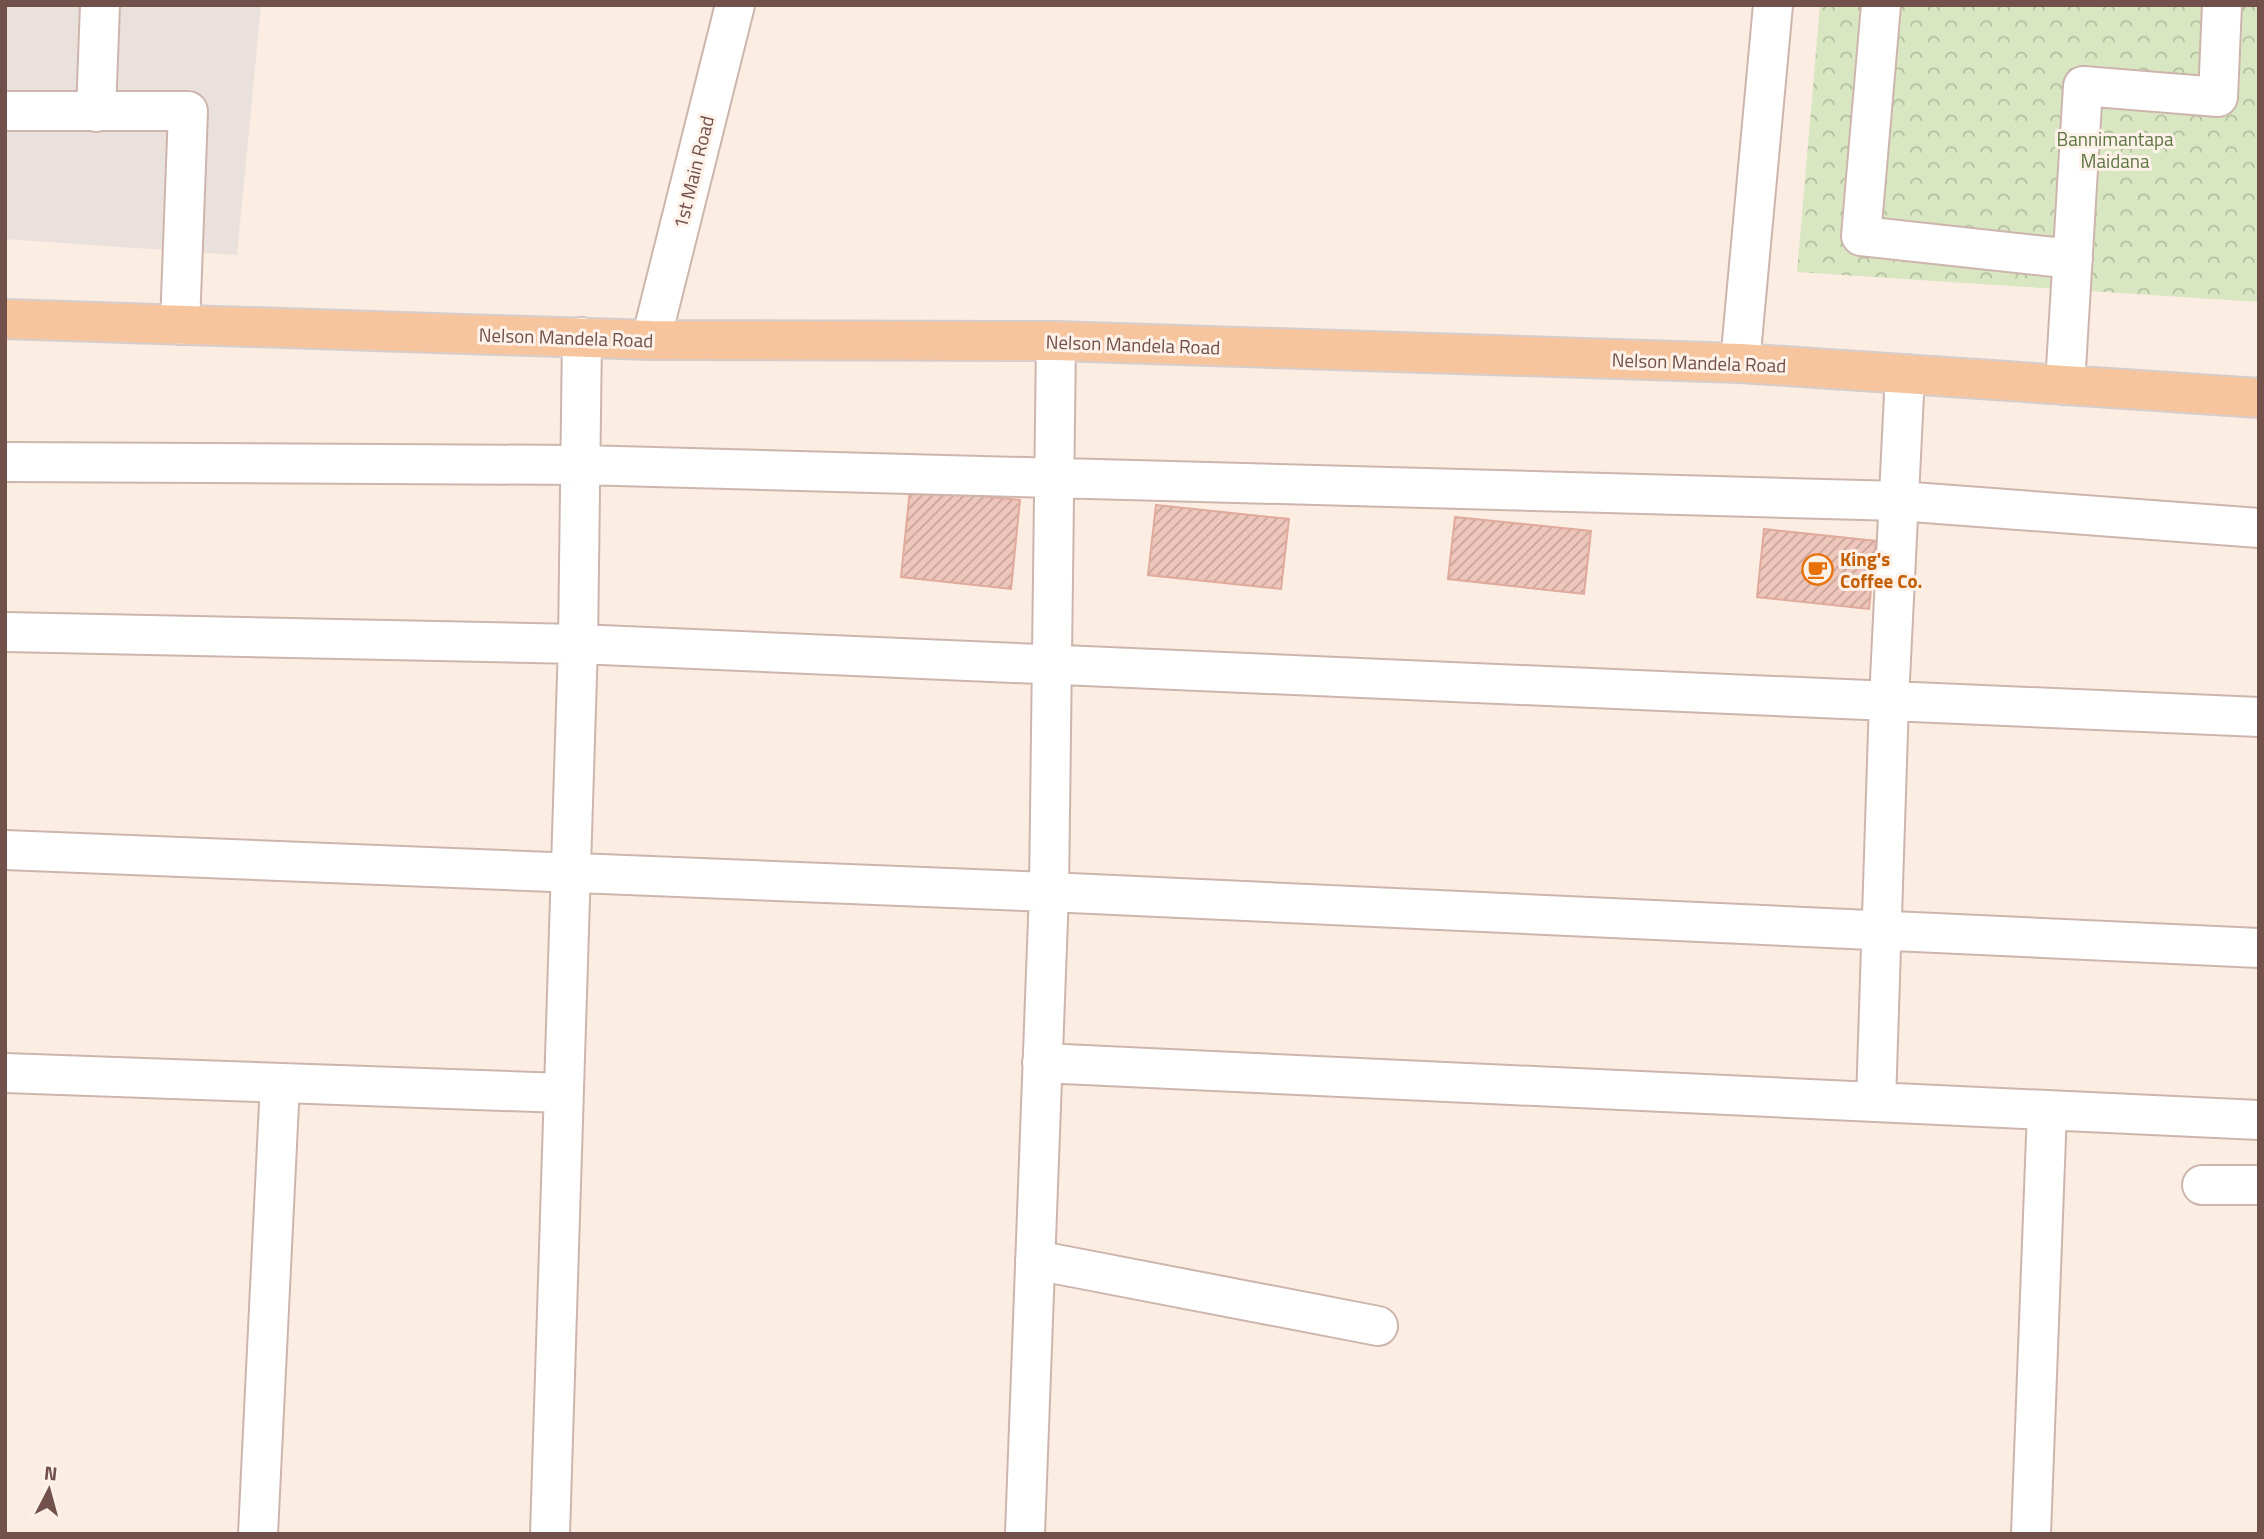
<svg xmlns="http://www.w3.org/2000/svg" width="2264" height="1539" viewBox="0 0 2264 1539" font-family="'Titillium Web',sans-serif">
<defs>
<pattern id="forest-crowns" width="20" height="18" patternUnits="userSpaceOnUse" patternTransform="scale(1.75)"><rect width="20" height="18" fill="#d8e7c2"/><path d="M2 6a3 3 0 1 1 6 0M12 15a3 3 0 1 1 6 0" fill="none" stroke="#b4bea0"/></pattern>
<pattern id="building-hatch" width="6" height="6" patternUnits="userSpaceOnUse" patternTransform="scale(1.75)"><rect width="6" height="6" fill="#efc6bb"/><path d="M-1 1l2-2M0 6l6-6M5 7l2-2" fill="none" stroke="#c6a39a"/></pattern>
</defs>
<rect width="100%" height="100%" fill="#fbede2"/>
<!-- industrial -->
<path fill="#eae1dd" d="M5 5H261L237 255 5 239Z"/>
<!-- forest -->
<path fill="url(#forest-crowns)" d="M1820 5H2259V302L1797 272Z"/>
<!-- building -->
<path fill="url(#building-hatch)" stroke="#e0aa9d" stroke-width="2" d="M910 489 1020 500 1011 589 901 577Z
M1156 505 1289 519 1281 589 1148 575Z
M1455 517 1591 531 1584 594 1448 579Z
M1764 529 1876 541 1869 609 1757 597Z"/>
<g fill="none" stroke-linecap="round" stroke-linejoin="round">
<defs>
<path id="minor" d="M1881 5 1861 236 2073 259
M5 111H188L180 325
M96 112 100 5
M651 340 735 5
M1740 363 1773 5
M2065 385 2083 86 2218 97 2222 5
M5 462 581 465 1899 501 2259 528
M5 632 578 644 2259 717
M5 850 1049 892 2259 948
M1042 1063 2259 1120
M5 1073 562 1093
M1876 1102 1889 700 1905 374
M2202 1185H2259
M1035 1260 1378 1326
M258 1534 280 1083
M550 1534 578 644 582 337
M1025 1534 1049 892 1056 341
M2031 1534 2047 1110"/>
<path id="major" d="M5 319 651 340 1056 341 1740 363 2259 398"/>
</defs>
<!-- minor casing -->
<use href="#minor" stroke="#cdb5ad" stroke-width="42"/>
<!-- major casing -->
<use href="#major" stroke="#d7cecc" stroke-width="42"/>
<!-- minor -->
<use href="#minor" stroke="#fff" stroke-width="38"/>
<!-- major -->
<use href="#major" stroke="#f6c59e" stroke-width="38"/>
</g>
<!-- icons -->
<defs>
<symbol id="cafe-ring" viewBox="-11 -11 22 22"><circle r="9.5" fill="#fef1e8" stroke="#e8710a" stroke-width="1.5"/><path d="M-5.5-4.5H6V0H3Q3 3.5 0 3.5H-2.5Q-5.5 3.5-5.5 0ZM3-3.2v2h1.7v-2ZM-6 4.5H4V6H-6Z" fill="#e8710a"/></symbol>
</defs>
<g fill-rule="evenodd">
<use href="#cafe-ring" x="1800" y="552" width="35" height="35"/>
</g>
<g text-anchor="middle" dominant-baseline="central" stroke-width="6" stroke-linejoin="round" paint-order="stroke">
<!-- park labels -->
<g font-size="19" fill="#5c7743" stroke="#fef1e8">
<text x="2115" y="138">Bannimantapa<tspan x="2115" dy="22">Maidana</tspan></text>
</g>
<!-- street labels -->
<g font-size="19" fill="#71514a" stroke="#fef1e8">
<text transform="translate(693 172) rotate(-76)">1st Main Road</text>
<text transform="translate(566 337) rotate(2)">Nelson Mandela Road</text>
<text transform="translate(1133 344) rotate(2)">Nelson Mandela Road</text>
<text transform="translate(1699 362) rotate(2)">Nelson Mandela Road</text>
</g>
<!-- food labels -->
<g font-size="19" font-weight="bold" fill="#c56008" stroke="#fef1e8" text-anchor="start">
<text x="1840" y="558">King's<tspan x="1840" dy="22">Coffee Co.</tspan></text>
</g>
</g>
<!-- border -->
<rect width="2264" height="1539" fill="none" stroke="#71514a" stroke-width="14"/>
<!-- north arrow -->
<g transform="translate(49 1490) rotate(6)" stroke="#fef1e8" stroke-width="5" paint-order="stroke">
<path d="M0-5L12 26L0 18L-12 26Z" fill="#71514a"/>
<text y="-10" font-size="19" font-weight="bold" text-anchor="middle" fill="#71514a">N</text>
</g>
</svg>
